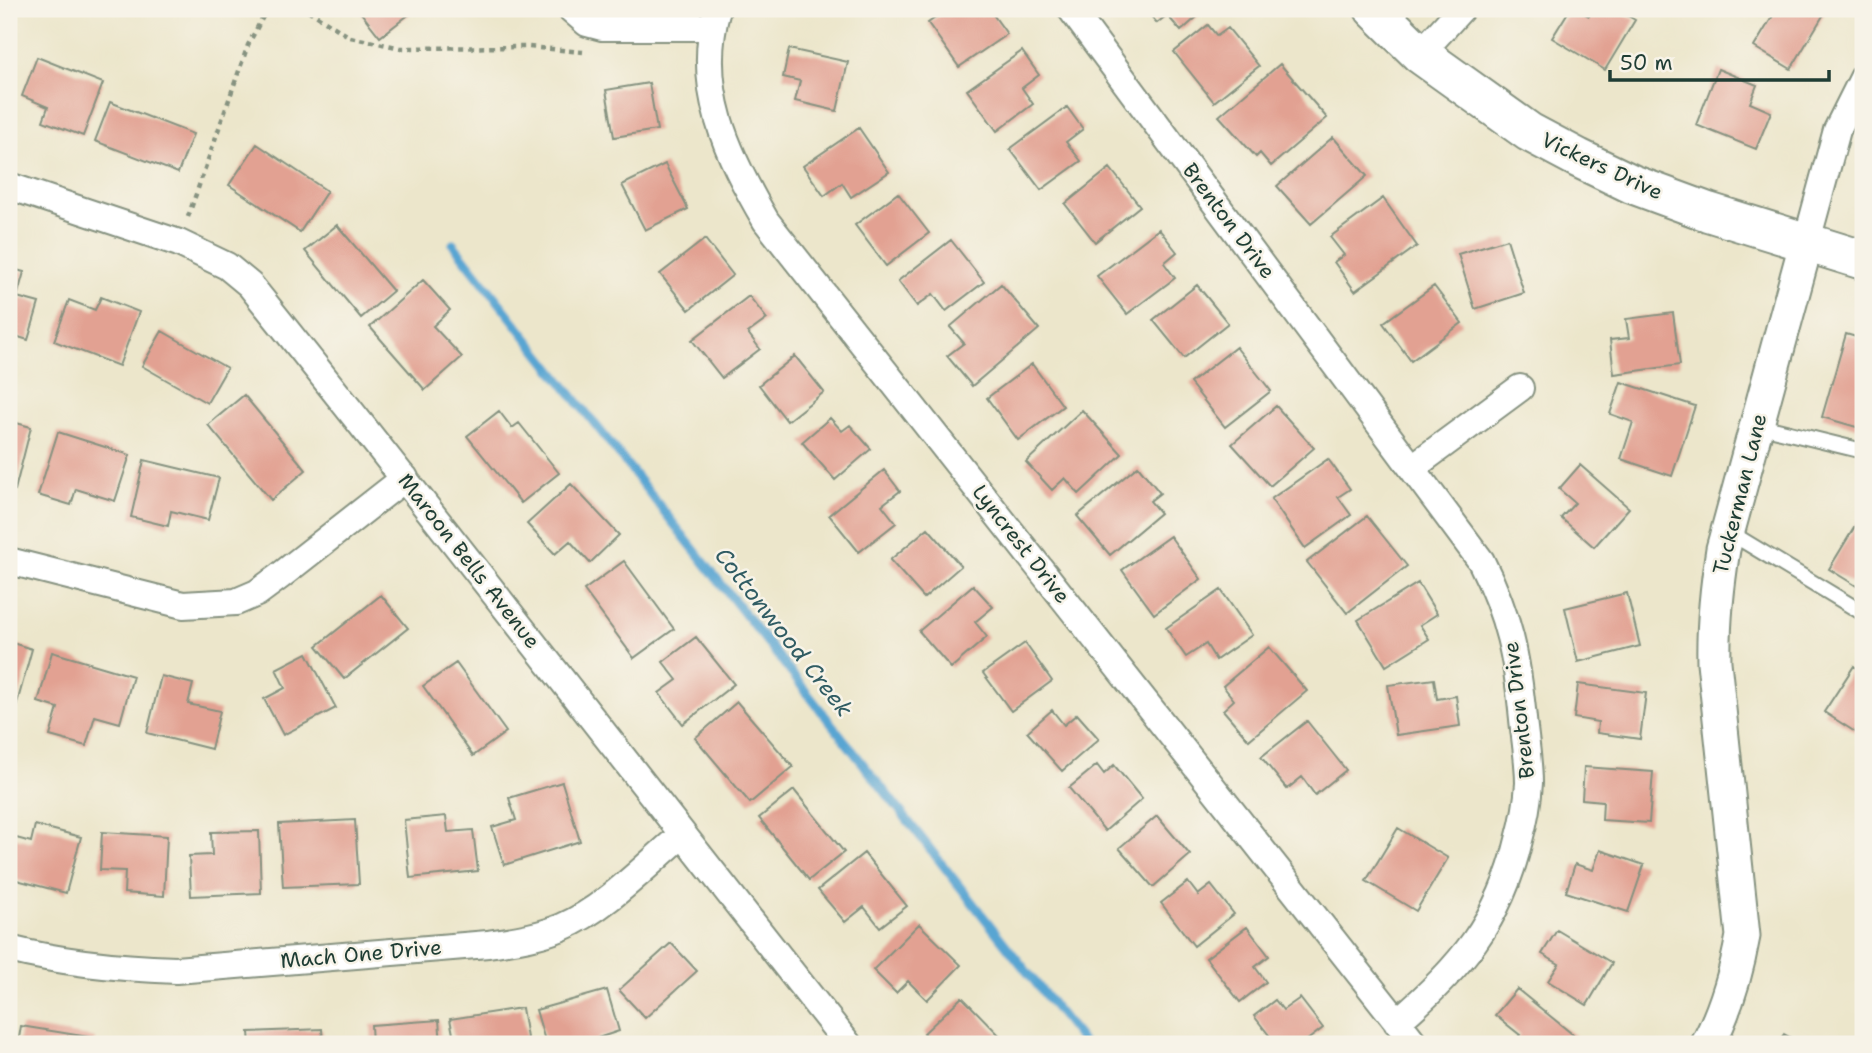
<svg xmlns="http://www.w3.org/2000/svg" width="1872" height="1053" viewBox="0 0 1872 1053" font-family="'Shantell Sans',sans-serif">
<rect width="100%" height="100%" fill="#f7f3e8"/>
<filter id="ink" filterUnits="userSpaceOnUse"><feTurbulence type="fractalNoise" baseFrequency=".0143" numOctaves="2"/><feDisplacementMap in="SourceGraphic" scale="14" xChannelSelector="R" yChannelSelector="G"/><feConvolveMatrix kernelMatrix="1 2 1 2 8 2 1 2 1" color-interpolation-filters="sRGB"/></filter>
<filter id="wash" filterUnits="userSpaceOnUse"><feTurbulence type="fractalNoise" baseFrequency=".00686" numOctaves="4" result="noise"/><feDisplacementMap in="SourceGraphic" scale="28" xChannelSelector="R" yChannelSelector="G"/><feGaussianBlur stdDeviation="1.57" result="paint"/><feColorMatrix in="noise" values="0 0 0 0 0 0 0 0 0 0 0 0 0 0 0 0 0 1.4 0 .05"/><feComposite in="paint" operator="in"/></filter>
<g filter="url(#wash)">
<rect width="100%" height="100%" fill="#ece6cb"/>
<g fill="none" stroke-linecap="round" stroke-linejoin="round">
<!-- stream -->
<path stroke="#59a5d2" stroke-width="9" d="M453 244 1084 1044"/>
</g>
<g id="blocks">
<!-- building -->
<path fill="#e2a192" d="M358 9H416L380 37Z
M948 9H989L1007 34 959 67 928 23Z
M1145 9H1206L1181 31 1167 15 1157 23Z
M1570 9H1576L1589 16 1594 9H1616L1635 20 1605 70 1552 38Z
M1777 9H1827L1791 69 1754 47Z
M1208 25 1217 36 1228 28 1259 66 1214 102 1174 52Z
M789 49 848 62 837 111 795 101 800 81 783 77Z
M1022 51 1039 75 1022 88 1033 104 997 131 967 90Z
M37 57 103 83 83 136 43 121 48 107 22 96Z
M1280 64 1327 118 1271 166 1260 153 1256 157 1219 116Z
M1718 69 1757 85 1750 103 1771 112 1756 149 1696 125Z
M649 83 657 130 614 137 606 90Z
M110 102 193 134 178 173 95 141Z
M1067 107 1083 129 1066 142 1081 161 1041 190 1010 149Z
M859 128 889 172 851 197 842 183 824 196 803 166Z
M1333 137 1367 176 1311 224 1277 186Z
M257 144 327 191 300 232 229 185Z
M665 164 688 209 645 230 622 185Z
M1110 168 1140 206 1095 242 1065 204Z
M898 193 929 233 886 266 855 225Z
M1383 198 1417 246 1355 291 1334 262 1344 255 1330 237Z
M337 225 393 291 361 318 305 251Z
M1159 229 1177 252 1164 263 1175 278 1127 314 1097 276Z
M705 239 733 275 689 310 660 274Z
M1507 239 1524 293 1475 309 1458 254Z
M951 240 984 282 946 311 933 294 917 306 898 281Z
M9 268 24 272 17 297 39 303 28 340 9 334Z
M423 280 450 310 433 326 462 357 425 390 370 327Z
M1001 284 1039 329 972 386 947 356 964 343 950 327Z
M1197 285 1228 323 1184 358 1153 320Z
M1434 286 1462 323 1411 361 1383 323Z
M749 296 767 319 748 333 760 349 722 378 692 340Z
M101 297 139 312 119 366 54 341 69 300 95 310Z
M1673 313 1680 365 1614 374 1610 340 1629 338 1626 319Z
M162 331 227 368 207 403 142 366Z
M1846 334 1863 339V429L1822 417Z
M1236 347 1271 391 1225 427 1190 383Z
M795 356 824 392 787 421 759 385Z
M1032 364 1063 406 1018 440 987 398Z
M1621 382 1695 406 1672 476 1621 459 1633 422 1610 414Z
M244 395 306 470 271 500 208 425Z
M1276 406 1314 448 1270 486 1232 444Z
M1082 410 1122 454 1079 494 1065 478 1052 490 1026 462Z
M499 411 512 428 519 423 559 473 521 503 467 436Z
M830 418 842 431 850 425 871 449 835 480 802 442Z
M9 421 31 427 15 490 9 488Z
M58 432 130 455 115 501 76 489 71 505 38 495Z
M1328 459 1350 489 1338 497 1351 515 1305 548 1271 499Z
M144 460 219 478 208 520 171 511 168 526 131 517Z
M1580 465 1629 508 1594 547 1561 518 1575 503 1559 489Z
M1138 466 1160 493 1150 501 1160 513 1110 555 1077 516Z
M884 470 900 491 882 505 896 523 859 552 829 515Z
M571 484 619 535 590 563 570 541 555 554 527 524Z
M1863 513V590L1829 569Z
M1367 516 1407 566 1347 613 1307 562Z
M928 528 961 566 924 598 890 560Z
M1170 536 1201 579 1154 614 1122 570Z
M624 561 674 629 634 658 584 590Z
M1418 583 1437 614 1420 625 1429 639 1386 666 1358 620Z
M973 585 993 607 975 622 987 637 951 668 919 631Z
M1221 590 1252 635 1216 660 1206 644 1186 657 1166 628Z
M1627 593 1640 646 1578 662 1565 608Z
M381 595 408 628 344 679 317 646Z
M696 637 734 684 683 724 659 693 677 680 663 662Z
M9 642 32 649 16 707 9 705Z
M1025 643 1052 681 1011 711 983 673Z
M1269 647 1307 691 1249 740 1223 710 1234 700 1223 686Z
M52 652 133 676 120 723 95 716 86 746 50 736 58 708 38 702Z
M307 653 336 708 283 735 264 699 285 688 276 669Z
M456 663 506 732 473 756 423 686Z
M1854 666 1863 672V737L1824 712Z
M161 676 193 684 188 704 220 711 211 749 147 733Z
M1434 679 1437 699 1456 696 1460 726 1396 735 1388 685Z
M1578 684 1646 693 1640 739 1597 733 1598 722 1574 718Z
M737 702 793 767 750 803 695 738Z
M1052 710 1064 725 1077 714 1099 739 1062 771 1027 732Z
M1307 721 1346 770 1315 795 1302 777 1287 789 1261 757Z
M1097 765 1104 774 1114 765 1142 799 1105 831 1069 788Z
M1584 767 1653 772 1649 823 1602 820 1603 801 1582 799Z
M562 782 580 841 504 865 492 827 516 820 509 798Z
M794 790 844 852 809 880 759 818Z
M446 816 448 832 473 830 478 871 410 878 404 820Z
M1157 816 1190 855 1153 887 1119 848Z
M355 820 359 884 283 887 279 824Z
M35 825 81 837 66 893 9 878V836L31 842Z
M1398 828 1448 858 1416 911 1366 881Z
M259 831 261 893 191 896 189 856 212 855 211 832Z
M102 832 167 836 164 896 124 893 125 871 100 870Z
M1600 850 1644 865 1628 912 1566 892 1575 864 1593 870Z
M864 853 907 906 880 927 864 907 845 922 818 890Z
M1188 882 1198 895 1211 885 1234 914 1194 946 1161 903Z
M919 924 961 965 927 1000 908 981 896 993 873 970Z
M1247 927 1269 956 1255 967 1266 982 1240 1002 1206 958Z
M1557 930 1612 963 1587 1005 1548 981 1559 964 1542 954Z
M671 943 697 971 645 1018 619 990Z
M1517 989 1577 1038 1572 1044H1513L1520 1035 1495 1015Z
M607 990 619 1031 598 1038 600 1044H571L570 1041 558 1044H546L536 1010Z
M962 997 1008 1044H935L924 1033Z
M1300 998 1323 1028 1302 1044H1276L1254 1016 1275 1000 1283 1010Z
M522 1008 528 1044H455L450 1019Z
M439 1020 441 1044H372L371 1025Z
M21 1026 95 1038 94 1044H18Z
M322 1029 323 1044H250L249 1032Z
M1784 1034 1802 1044H1777Z"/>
</g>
</g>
<g filter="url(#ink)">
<use href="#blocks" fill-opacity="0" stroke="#869280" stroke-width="2"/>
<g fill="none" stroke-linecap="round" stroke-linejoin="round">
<defs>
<path id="service" d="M1757 425 1863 451
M1729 532 1863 613"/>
<path id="minor" d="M571 9 587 23 602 27H712
M717 9C695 88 727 154 766 221L1415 1044
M1071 9 1481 561C1509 617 1517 657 1523 719 1525 740 1529 762 1529 783 1528 801 1524 822 1519 840 1500 922 1459 969 1397 1022
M1420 54 1461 9
M9 186 179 243 227 266 250 285C452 536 648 792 848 1044
M1806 244 1837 130 1863 78
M1413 467 1520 388
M9 561 183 605 236 602 257 593 280 576 405 478
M9 949C64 963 119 968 176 970L488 944C513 940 538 937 562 927 605 909 646 865 682 835"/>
<path id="tertiary" d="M1708 1044C1726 1009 1736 975 1743 936L1714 662C1713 624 1717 587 1723 549L1806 244"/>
<path id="secondary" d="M1374 9 1420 54 1529 132 1578 158 1632 184 1708 212 1863 260"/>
</defs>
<!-- service casing -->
<use href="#service" stroke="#869280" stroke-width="18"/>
<!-- minor casing -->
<use href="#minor" stroke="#869280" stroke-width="30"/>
<!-- tertiary casing -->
<use href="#tertiary" stroke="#869280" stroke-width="37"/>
<!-- secondary casing -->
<use href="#secondary" stroke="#869280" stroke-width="42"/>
<!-- path -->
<path stroke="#869280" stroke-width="4.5" stroke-dasharray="5 5" stroke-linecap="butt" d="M298 9 311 12 350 37 401 48 529 47 583 52
M188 217 248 45 267 9"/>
<!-- service -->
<use href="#service" stroke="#fff" stroke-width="14"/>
<!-- minor -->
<use href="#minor" stroke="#fff" stroke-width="26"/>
<!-- tertiary -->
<use href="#tertiary" stroke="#fff" stroke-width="33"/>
<!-- secondary -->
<use href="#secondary" stroke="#fff" stroke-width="38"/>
</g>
</g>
<g text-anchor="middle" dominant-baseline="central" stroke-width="5" stroke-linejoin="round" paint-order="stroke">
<!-- street labels -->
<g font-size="21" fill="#1f3d34" stroke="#f7f3e8">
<text transform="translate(1602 166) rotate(25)">Vickers Drive</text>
<text transform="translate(1229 221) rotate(53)">Brenton Drive</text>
<text transform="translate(1740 494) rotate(-76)">Tuckerman Lane</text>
<text transform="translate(1021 544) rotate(52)">Lyncrest Drive</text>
<text transform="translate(469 561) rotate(52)">Maroon Bells Avenue</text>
<text transform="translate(1519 710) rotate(-97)">Brenton Drive</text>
<text transform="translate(361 954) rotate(-5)">Mach One Drive</text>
</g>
<!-- water labels -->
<g font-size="23" font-style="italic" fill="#305c63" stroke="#f7f3e8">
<text transform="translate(784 632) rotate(52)">Cottonwood Creek</text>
</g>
</g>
<!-- margin -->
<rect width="1872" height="1053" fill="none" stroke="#f7f3e8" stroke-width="35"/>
<!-- scale -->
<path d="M1610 70v10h219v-10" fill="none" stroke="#1f3d34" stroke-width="3.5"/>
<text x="1620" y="70" font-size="21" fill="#1f3d34" stroke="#f7f3e8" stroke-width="5" paint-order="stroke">50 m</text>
</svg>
